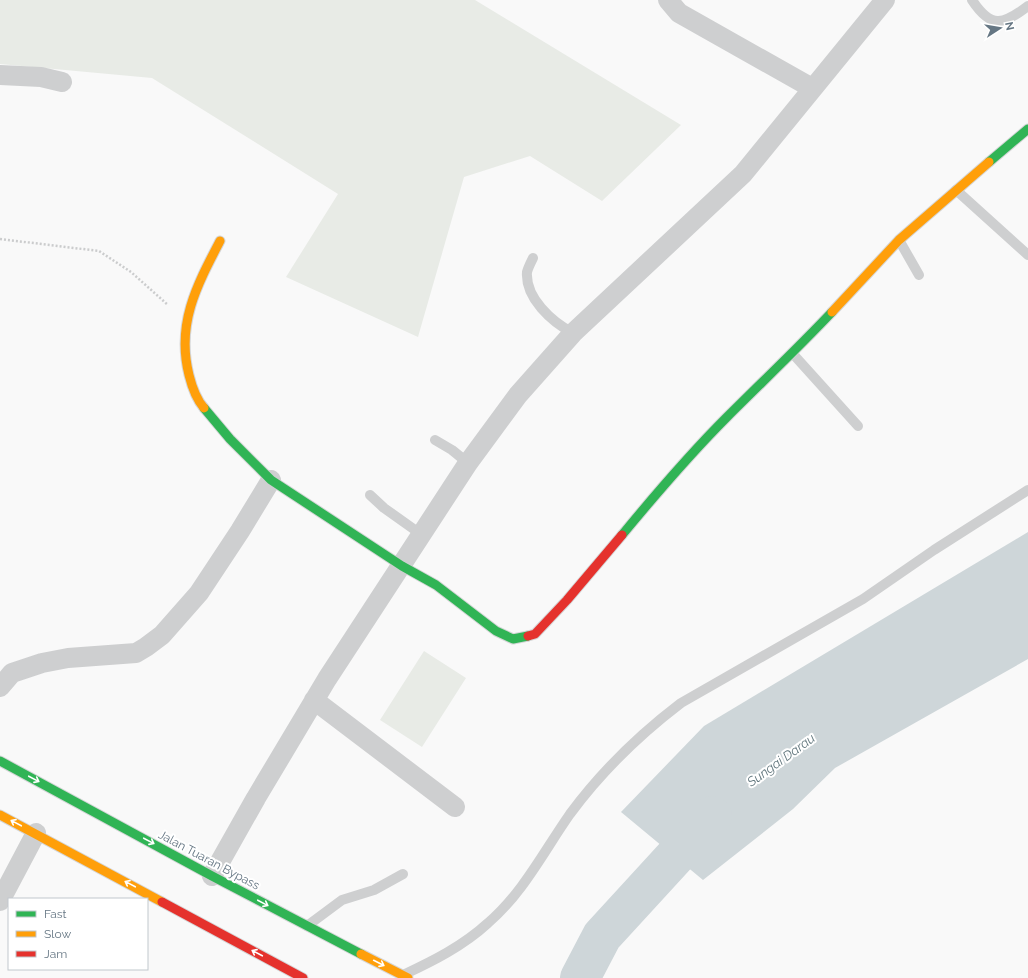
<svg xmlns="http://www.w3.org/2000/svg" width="1028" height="978" viewBox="0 0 1028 978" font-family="Raleway,sans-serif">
<rect width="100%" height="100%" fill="#f9f9f9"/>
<!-- green -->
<path fill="#e8ebe6" d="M0 0H475L681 125 602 201 530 156 464 177 418 337 286 277 338 194 152 78 0 64Z
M424 651 466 678 422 747 380 720Z"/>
<!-- water -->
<path fill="#ced6d9" d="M1028 532V659L835 768 793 809 703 880 621 812 704 726Z"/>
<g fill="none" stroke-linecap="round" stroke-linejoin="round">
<!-- river -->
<path stroke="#ced6d9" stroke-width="40" d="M580 978 602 936 712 816"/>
<defs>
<path id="fast" d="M989 162 1028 129
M204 408 230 439 271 480 402 566 436 585 496 631 513 639 528 636
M622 535C655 495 690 454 727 417 762 382 798 348 832 312
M0 761 212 876 361 954"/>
<path id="slow" d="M832 312 899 240 989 162
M204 408C196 399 192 387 189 375 176 324 197 285 220 241
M0 815 162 902
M361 954 408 978"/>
<path id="jam" d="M528 636 535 634 567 600 622 535
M162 902 303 978"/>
</defs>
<!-- fast casing -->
<use href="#fast" stroke="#d5d6d7" stroke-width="11"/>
<!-- slow casing -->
<use href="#slow" stroke="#d5d6d7" stroke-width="11"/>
<!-- jam casing -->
<use href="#jam" stroke="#d5d6d7" stroke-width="11"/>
<!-- path -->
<path stroke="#cbcccd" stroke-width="2.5" stroke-dasharray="2 2" stroke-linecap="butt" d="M0 239 99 251 131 272 168 305"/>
<!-- lane -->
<path stroke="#cecfd0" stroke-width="10" d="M972 0C991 29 1003 25 1028 6
M956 190 1028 255
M899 240 919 275
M533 258C531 262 528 268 527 272 525 298 552 322 573 333
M793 354 858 426
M435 440 452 450 468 463
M370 495 384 508 422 535
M307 926 342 900 374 890 403 874
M403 975C433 961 463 946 488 923 523 893 544 851 570 814 601 772 639 735 681 703L863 599 934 550 1028 490"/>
<!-- street -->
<path stroke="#cecfd0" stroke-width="20" d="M668 0 679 13 812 88
M0 75 41 77 62 82
M0 687 12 673 42 663 68 658 136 653 146 647 162 635 199 593 240 531 271 480
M314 700 455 807
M212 876 256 798 327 679 468 463 518 395 573 333 743 174 885 0
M0 901 36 833"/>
<!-- fast -->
<use href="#fast" stroke="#30b455" stroke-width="9"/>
<!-- slow -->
<use href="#slow" stroke="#ff9f0a" stroke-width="9"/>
<!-- jam -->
<use href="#jam" stroke="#e5322d" stroke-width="9"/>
</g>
<!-- one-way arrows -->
<defs><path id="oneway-shaft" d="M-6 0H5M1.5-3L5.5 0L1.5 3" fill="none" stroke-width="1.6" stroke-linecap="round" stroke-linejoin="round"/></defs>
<g stroke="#fff">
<use href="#oneway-shaft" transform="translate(34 779) rotate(28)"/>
<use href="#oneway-shaft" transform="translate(16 823) rotate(-152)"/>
<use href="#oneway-shaft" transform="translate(149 841) rotate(28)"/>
<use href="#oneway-shaft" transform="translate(130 884) rotate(-152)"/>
<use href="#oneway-shaft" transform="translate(263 903) rotate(28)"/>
<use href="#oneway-shaft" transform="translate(257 953) rotate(-152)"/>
<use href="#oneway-shaft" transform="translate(379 963) rotate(27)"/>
</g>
<g text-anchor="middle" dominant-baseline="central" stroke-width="4" stroke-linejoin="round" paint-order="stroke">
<!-- street labels -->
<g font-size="12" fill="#657683" stroke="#fff">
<text transform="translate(209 860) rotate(28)">Jalan Tuaran Bypass</text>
</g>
<!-- water labels -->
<g font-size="13" font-style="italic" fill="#60757c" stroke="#fff">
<text transform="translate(781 760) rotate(-36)">Sungai Darau</text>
</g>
</g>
<!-- legend -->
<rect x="8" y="898" width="140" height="72" fill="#ffffff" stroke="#c1c8cd"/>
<rect x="16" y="911" width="20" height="6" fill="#30b455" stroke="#c1c8cd"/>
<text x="44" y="918" font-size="12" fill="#657683">Fast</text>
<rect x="16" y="931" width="20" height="6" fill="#ff9f0a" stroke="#c1c8cd"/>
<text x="44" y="938" font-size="12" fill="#657683">Slow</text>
<rect x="16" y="951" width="20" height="6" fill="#e5322d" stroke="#c1c8cd"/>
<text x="44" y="958" font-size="12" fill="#657683">Jam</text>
<!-- north arrow -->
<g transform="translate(1000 28) rotate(78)" stroke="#ffffff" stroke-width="3" paint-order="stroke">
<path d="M0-3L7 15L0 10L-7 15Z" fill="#657683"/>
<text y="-6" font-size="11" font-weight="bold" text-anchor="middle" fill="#657683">N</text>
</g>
</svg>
